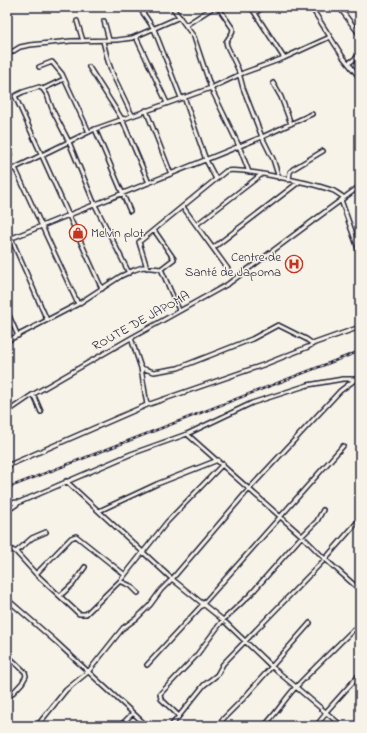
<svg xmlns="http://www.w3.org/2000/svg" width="367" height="733" viewBox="0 0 367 733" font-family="'Indie Flower',sans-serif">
<rect width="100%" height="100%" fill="#f7f3e8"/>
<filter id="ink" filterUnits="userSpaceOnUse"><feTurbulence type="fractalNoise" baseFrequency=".025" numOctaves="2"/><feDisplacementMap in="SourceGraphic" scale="8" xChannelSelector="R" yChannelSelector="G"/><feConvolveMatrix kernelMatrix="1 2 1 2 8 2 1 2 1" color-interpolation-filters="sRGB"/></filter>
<g filter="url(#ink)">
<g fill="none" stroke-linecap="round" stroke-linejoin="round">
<defs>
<path id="minor" d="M139 7 154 29 181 98
M172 7 194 37 211 88 239 146 249 172
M218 7 233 29 232 33 226 42 227 46 238 69 243 88 262 137 273 159 279 178
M251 7 284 58
M311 7 343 57 360 78
M339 7 360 35
M255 13 263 7
M77 21 83 41
M104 21 109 40
M186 25 214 7
M136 37 167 103
M103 41 108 61 113 75 132 115
M7 55 20 47 30 45 71 41 117 40 132 38 180 17
M349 63 360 55
M39 67 52 62 62 74 89 132
M89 67 122 119 149 183
M273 83 281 97 291 124
M43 89 64 79
M184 97 206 160 216 179
M146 110 171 174
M95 129 130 211
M7 148 10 155
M15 168 78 304
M7 171 15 168 95 129 211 88 243 73 284 58 330 37
M289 180 290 172 293 169 323 151
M341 200 360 254
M183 207 228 269
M196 225 262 174
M7 229 47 320
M7 240 262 137 312 114
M213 248 299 182
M147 268 139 242 226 171C240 167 319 185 334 191 337 193 341 195 344 198
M161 269 179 310
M102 289 15 96 23 92 39 87 43 89 47 95 53 111 69 142 95 205 129 273
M7 311 18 336
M131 338 141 368 147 405
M7 341 78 304 121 276 134 270 143 267 161 269 174 259 154 230
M141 368 154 372 178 368 252 339 278 325 306 339 313 344
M32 395 35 398 41 412
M7 412 32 395 131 338 228 284 360 186
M187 434 302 536 325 559 360 590
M7 466 147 405 263 365 308 347 315 343 360 327
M66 481 172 579 223 620 271 666 342 726
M7 503 18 502
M7 511 20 502 131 454 187 434 252 403 308 385 343 379H360
M99 511 157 484 218 460
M7 547 16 552 36 574 79 614H86L120 581 167 522 223 464
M16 552 32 538 46 532
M36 574 71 538 76 536 125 575
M120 581 131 586 138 593
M60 596 73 584 85 567
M7 599 55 641 147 726
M7 655 25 672 26 676 22 683 7 699
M147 665 203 604 343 446
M179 716 161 699 160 694 196 656 223 620 250 595 302 536 317 521 323 510
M37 726 66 690 88 672 123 628 137 618 150 605 161 590 172 579 249 489 340 391 356 379
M120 726 133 713
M171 726 204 685 217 675 223 664 325 559 360 519
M218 726 224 718 243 699 310 623
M264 726C276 714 284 700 295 688 314 668 334 649 354 629L360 630
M316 726 324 716 325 713 360 674"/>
</defs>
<!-- minor casing -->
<use href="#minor" stroke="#22223b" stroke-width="6"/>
<!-- minor -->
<use href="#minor" stroke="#f7f3e8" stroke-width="3"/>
<defs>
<path id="rail" d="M7 488 360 351"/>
</defs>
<!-- rail casing -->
<use href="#rail" stroke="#22223b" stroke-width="2.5"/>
<!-- rail -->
<use href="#rail" stroke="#f7f3e8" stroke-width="1" stroke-dasharray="3" stroke-linecap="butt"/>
</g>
</g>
<!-- icons -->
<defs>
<symbol id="shop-ring" viewBox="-11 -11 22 22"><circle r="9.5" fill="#f7f3e8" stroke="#c8321e" stroke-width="1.5"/><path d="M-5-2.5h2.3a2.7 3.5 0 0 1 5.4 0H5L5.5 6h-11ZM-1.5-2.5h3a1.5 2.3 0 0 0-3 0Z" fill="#c8321e"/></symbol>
<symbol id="hospital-ring" viewBox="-11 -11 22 22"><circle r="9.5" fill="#f7f3e8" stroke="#c8321e" stroke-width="1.5"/><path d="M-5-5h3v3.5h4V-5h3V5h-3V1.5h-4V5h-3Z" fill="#c8321e"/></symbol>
</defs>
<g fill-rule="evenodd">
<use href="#shop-ring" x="68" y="223" width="20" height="20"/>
<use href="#hospital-ring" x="284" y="254" width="20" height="20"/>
</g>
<g text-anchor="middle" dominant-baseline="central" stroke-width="3" stroke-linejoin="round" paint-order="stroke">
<!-- poi labels -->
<g font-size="13" fill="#22223b" stroke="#f7f3e8" text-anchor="start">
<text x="91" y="233">Melvin plot</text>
<text x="281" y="257" text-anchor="end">Centre de<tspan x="281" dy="15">Santé de Japoma</tspan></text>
</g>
<!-- street labels -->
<g font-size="13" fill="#22223b" stroke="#f7f3e8">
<text transform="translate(141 321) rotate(-29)">ROUTE DE JAPOMA</text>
</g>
</g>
<!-- margin -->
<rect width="367" height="733" fill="none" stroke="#f7f3e8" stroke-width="24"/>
<rect x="12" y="12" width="343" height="709" fill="none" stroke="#22223b" stroke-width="1.5" filter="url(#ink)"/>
</svg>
